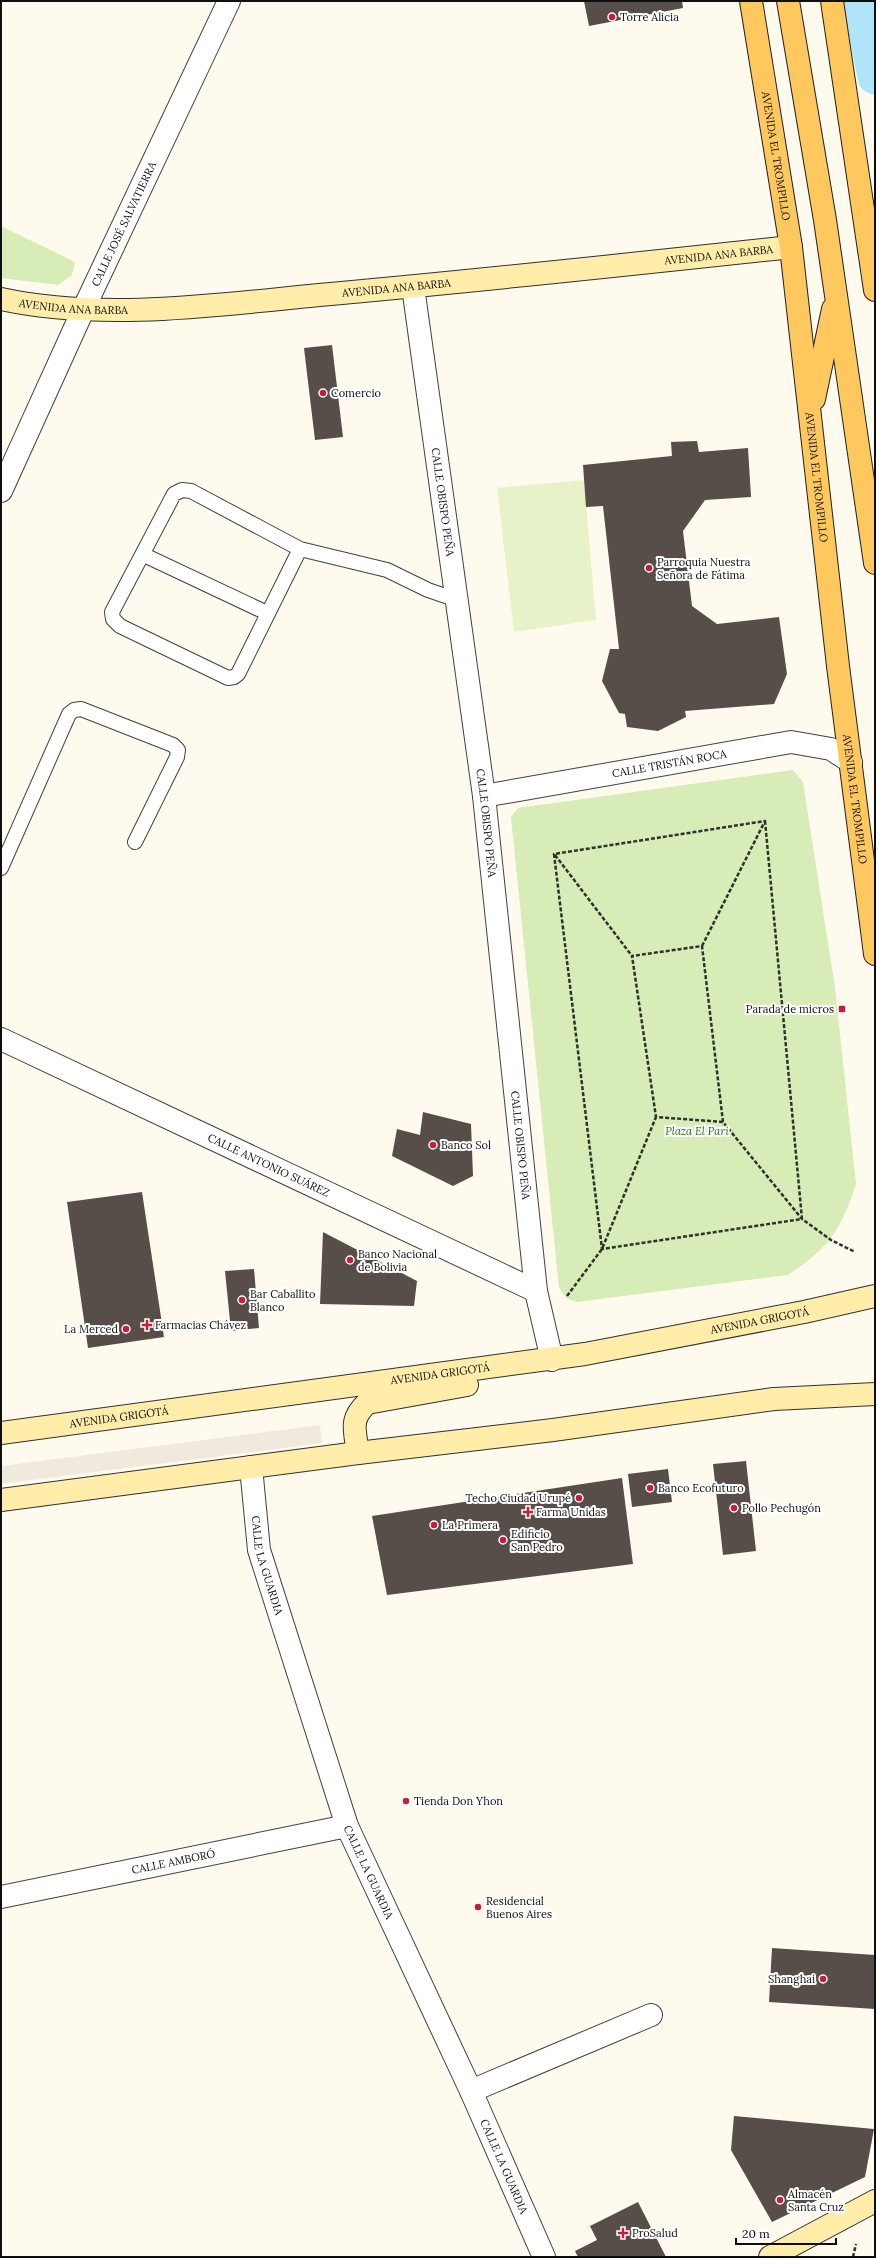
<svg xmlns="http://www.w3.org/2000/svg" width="876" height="2258" viewBox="0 0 876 2258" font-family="Lora,serif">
<rect width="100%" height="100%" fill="#fffaee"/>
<!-- green -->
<path fill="#d7ecb6" d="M1 226 75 262 72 275 58 285 1 278Z
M793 770 803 782 835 988 856 1184C841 1230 829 1248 788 1275L577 1302 566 1298 559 1288 511 817 518 808Z"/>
<!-- pitch -->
<path fill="#e8f2c8" d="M584 480 596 620 514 632 497 488Z"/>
<!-- plaza -->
<path fill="#f0e9dd" d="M320 1425 322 1443 1 1484V1466Z"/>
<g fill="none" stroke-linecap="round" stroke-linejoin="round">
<!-- canal -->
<path stroke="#b0e5f9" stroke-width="35" d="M860 1 875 77"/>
</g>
<!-- building -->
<path fill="#574d49" d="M584 1H682L683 8 589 26Z
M332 345 343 437 315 440 304 348Z
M697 441 699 452 748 448 751 497 705 500 683 531 692 606 717 624 779 617 787 674 774 704 685 711 686 717 658 731 627 727 625 714 619 713 602 681 610 649H619L603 506 586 507 583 465 672 456 671 442Z
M423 1112 471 1124 473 1176 453 1186 392 1156 397 1129 420 1135Z
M142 1192 164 1337 88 1348 67 1202Z
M323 1232 417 1281 414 1306 320 1304Z
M254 1269 259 1328 231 1331 225 1271Z
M746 1461 756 1551 723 1555 713 1464Z
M668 1469 672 1502 632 1507 628 1474Z
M622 1478 633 1564 387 1595 372 1516Z
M772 1948 875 1955V2009L769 2002Z
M734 2116 874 2129 865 2177 772 2222 731 2150Z
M638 2202 666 2257H578L575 2251 597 2240 590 2226Z"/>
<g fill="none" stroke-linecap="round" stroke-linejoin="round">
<defs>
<path id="lane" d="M300 549 238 674 234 677 228 678 120 626 113 619 112 612 174 494 182 490 191 491 300 549 387 570 428 590 457 600
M144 555 267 613
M1 868 69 714 74 710 81 709 173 745 178 750 177 757 135 842"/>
<g id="street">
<path id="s1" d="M413 287 484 796 536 1291 552 1360"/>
<path id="s2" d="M1 491 84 308 229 1"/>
<path id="s3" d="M484 796 791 742 831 749 851 762"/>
<path id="s4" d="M1 1039 536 1291"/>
<path id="s5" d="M251 1467 259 1550 347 1826 471 2091 544 2257"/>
<path id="s6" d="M1 1897 347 1826"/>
<path d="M471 2091 651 2015"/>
</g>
<g id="secondary">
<path id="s7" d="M1 299C102 321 216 305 319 295 476 281 634 264 791 247"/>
<path id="s8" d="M1 1433 585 1354 804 1312 875 1296"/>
<path d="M358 1453C355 1430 349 1420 367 1403L467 1385"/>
<path d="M1 1500 358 1453 553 1430 774 1399 875 1394"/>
<path d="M770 2257 875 2201"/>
</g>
<g id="primary">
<path id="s9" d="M751 1 791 247 838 666 875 954"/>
<path d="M788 1 825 220 875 563"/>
<path d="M832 1 875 290"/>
<path d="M814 399 833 309"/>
</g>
</defs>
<!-- lane casing -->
<use href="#lane" stroke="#414141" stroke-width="16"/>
<!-- street casing -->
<use href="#street" stroke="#414141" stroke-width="24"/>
<!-- secondary casing -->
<use href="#secondary" stroke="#303030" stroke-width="24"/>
<!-- primary casing -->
<use href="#primary" stroke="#1f1f1f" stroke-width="24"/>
<!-- path -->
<path stroke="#303030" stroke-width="2.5" stroke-dasharray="4 2" stroke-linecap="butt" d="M765 821 802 1219 602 1249 554 854Z
M555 855 632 956
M702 946 765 821
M723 1122 656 1117 632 956 702 946 723 1122 802 1219 831 1240 855 1252
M567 1296 602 1249 656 1117
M853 2257 856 2244"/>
<!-- lane -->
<use href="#lane" stroke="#fff" stroke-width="14"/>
<!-- street -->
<use href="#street" stroke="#fff" stroke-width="22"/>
<!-- secondary -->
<use href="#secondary" stroke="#ffeda9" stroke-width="22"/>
<!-- primary -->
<use href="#primary" stroke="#ffc85e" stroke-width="22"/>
</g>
<!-- markers -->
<g fill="#c61e36" stroke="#fff" stroke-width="1.5">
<circle cx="612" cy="17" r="4"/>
<circle cx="323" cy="393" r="4"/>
<circle cx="649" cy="568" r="4"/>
<rect x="838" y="1005" width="8" height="8" rx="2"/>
<circle cx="433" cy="1145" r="4"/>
<circle cx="350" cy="1260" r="4"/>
<circle cx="242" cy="1300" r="4"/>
<path d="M145 1319h4v4h4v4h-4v4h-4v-4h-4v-4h4z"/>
<circle cx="126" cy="1329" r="4"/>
<circle cx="650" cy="1488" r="4"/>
<circle cx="579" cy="1498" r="4"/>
<circle cx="734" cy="1508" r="4"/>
<path d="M526 1506h4v4h4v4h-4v4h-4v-4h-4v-4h4z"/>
<circle cx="434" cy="1525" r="4"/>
<circle cx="503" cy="1540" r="4"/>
<circle cx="406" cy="1801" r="4"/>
<circle cx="478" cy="1907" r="4"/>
<circle cx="823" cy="1979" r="4"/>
<circle cx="780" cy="2200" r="4"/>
<path d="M621 2227h4v4h4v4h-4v4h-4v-4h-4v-4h4z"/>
</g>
<g text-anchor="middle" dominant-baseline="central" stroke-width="4" stroke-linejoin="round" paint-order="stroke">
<!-- poi labels -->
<g font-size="11" fill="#0e0e0e" stroke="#fff" text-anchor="start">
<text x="620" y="17">Torre Alicia</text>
<text x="331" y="393">Comercio</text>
<text x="657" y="562">Parroquia Nuestra<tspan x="657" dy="13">Señora de Fátima</tspan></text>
<text x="834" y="1009" text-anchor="end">Parada de micros</text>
<text x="441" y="1145">Banco Sol</text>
<text x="358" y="1254">Banco Nacional<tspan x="358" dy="13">de Bolivia</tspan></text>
<text x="250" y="1294">Bar Caballito<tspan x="250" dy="13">Blanco</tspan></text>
<text x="155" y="1325">Farmacias Chávez</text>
<text x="118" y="1329" text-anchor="end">La Merced</text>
<text x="658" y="1488">Banco Ecofuturo</text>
<text x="571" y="1498" text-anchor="end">Techo Ciudad Urupé</text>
<text x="742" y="1508">Pollo Pechugón</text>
<text x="536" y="1512">Farma Unidas</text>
<text x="442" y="1525">La Primera</text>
<text x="511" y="1534">Edificio<tspan x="511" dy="13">San Pedro</tspan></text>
<text x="414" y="1801">Tienda Don Yhon</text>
<text x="486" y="1901">Residencial<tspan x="486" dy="13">Buenos Aires</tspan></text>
<text x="815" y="1979" text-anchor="end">Shanghai</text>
<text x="788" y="2194">Almacén<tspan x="788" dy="13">Santa Cruz</tspan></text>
<text x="632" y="2233">ProSalud</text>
</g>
<!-- street labels -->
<g font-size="11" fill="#0e0e0e" stroke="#fff">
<text stroke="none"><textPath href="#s9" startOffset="157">AVENIDA EL TROMPILLO</textPath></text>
<text stroke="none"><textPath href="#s2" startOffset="294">CALLE JOSÉ SALVATIERRA</textPath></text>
<text stroke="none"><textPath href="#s7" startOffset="721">AVENIDA ANA BARBA</textPath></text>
<text stroke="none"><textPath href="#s7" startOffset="397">AVENIDA ANA BARBA</textPath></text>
<text stroke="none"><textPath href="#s7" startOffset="73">AVENIDA ANA BARBA</textPath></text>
<text stroke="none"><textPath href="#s9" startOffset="481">AVENIDA EL TROMPILLO</textPath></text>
<text stroke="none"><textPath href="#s1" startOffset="217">CALLE OBISPO PEÑA</textPath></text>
<text stroke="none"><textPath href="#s3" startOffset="188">CALLE TRISTÁN ROCA</textPath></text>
<text stroke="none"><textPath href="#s9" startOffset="805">AVENIDA EL TROMPILLO</textPath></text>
<text stroke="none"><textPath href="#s1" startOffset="541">CALLE OBISPO PEÑA</textPath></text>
<text stroke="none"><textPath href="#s1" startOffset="865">CALLE OBISPO PEÑA</textPath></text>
<text stroke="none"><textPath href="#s4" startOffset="296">CALLE ANTONIO SUÁREZ</textPath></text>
<text stroke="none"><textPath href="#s8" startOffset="767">AVENIDA GRIGOTÁ</textPath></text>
<text stroke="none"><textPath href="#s8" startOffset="443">AVENIDA GRIGOTÁ</textPath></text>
<text stroke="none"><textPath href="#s8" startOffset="119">AVENIDA GRIGOTÁ</textPath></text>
<text stroke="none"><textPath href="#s5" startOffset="100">CALLE LA GUARDIA</textPath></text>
<text stroke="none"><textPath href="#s6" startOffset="176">CALLE AMBORÓ</textPath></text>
<text stroke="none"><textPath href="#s5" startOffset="424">CALLE LA GUARDIA</textPath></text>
<text stroke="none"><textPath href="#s5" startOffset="748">CALLE LA GUARDIA</textPath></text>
</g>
<!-- park labels -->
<g font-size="11" font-style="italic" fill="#32691a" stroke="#fff">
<text x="697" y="1131">Plaza El Pari</text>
</g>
</g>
<!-- border -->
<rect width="876" height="2258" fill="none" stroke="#0e0e0e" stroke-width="4"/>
<!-- scale -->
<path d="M736 2238v6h100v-6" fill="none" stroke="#0e0e0e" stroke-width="2"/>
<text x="742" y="2238" font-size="12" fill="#0e0e0e" stroke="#ffffff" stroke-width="3" paint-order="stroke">20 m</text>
</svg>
